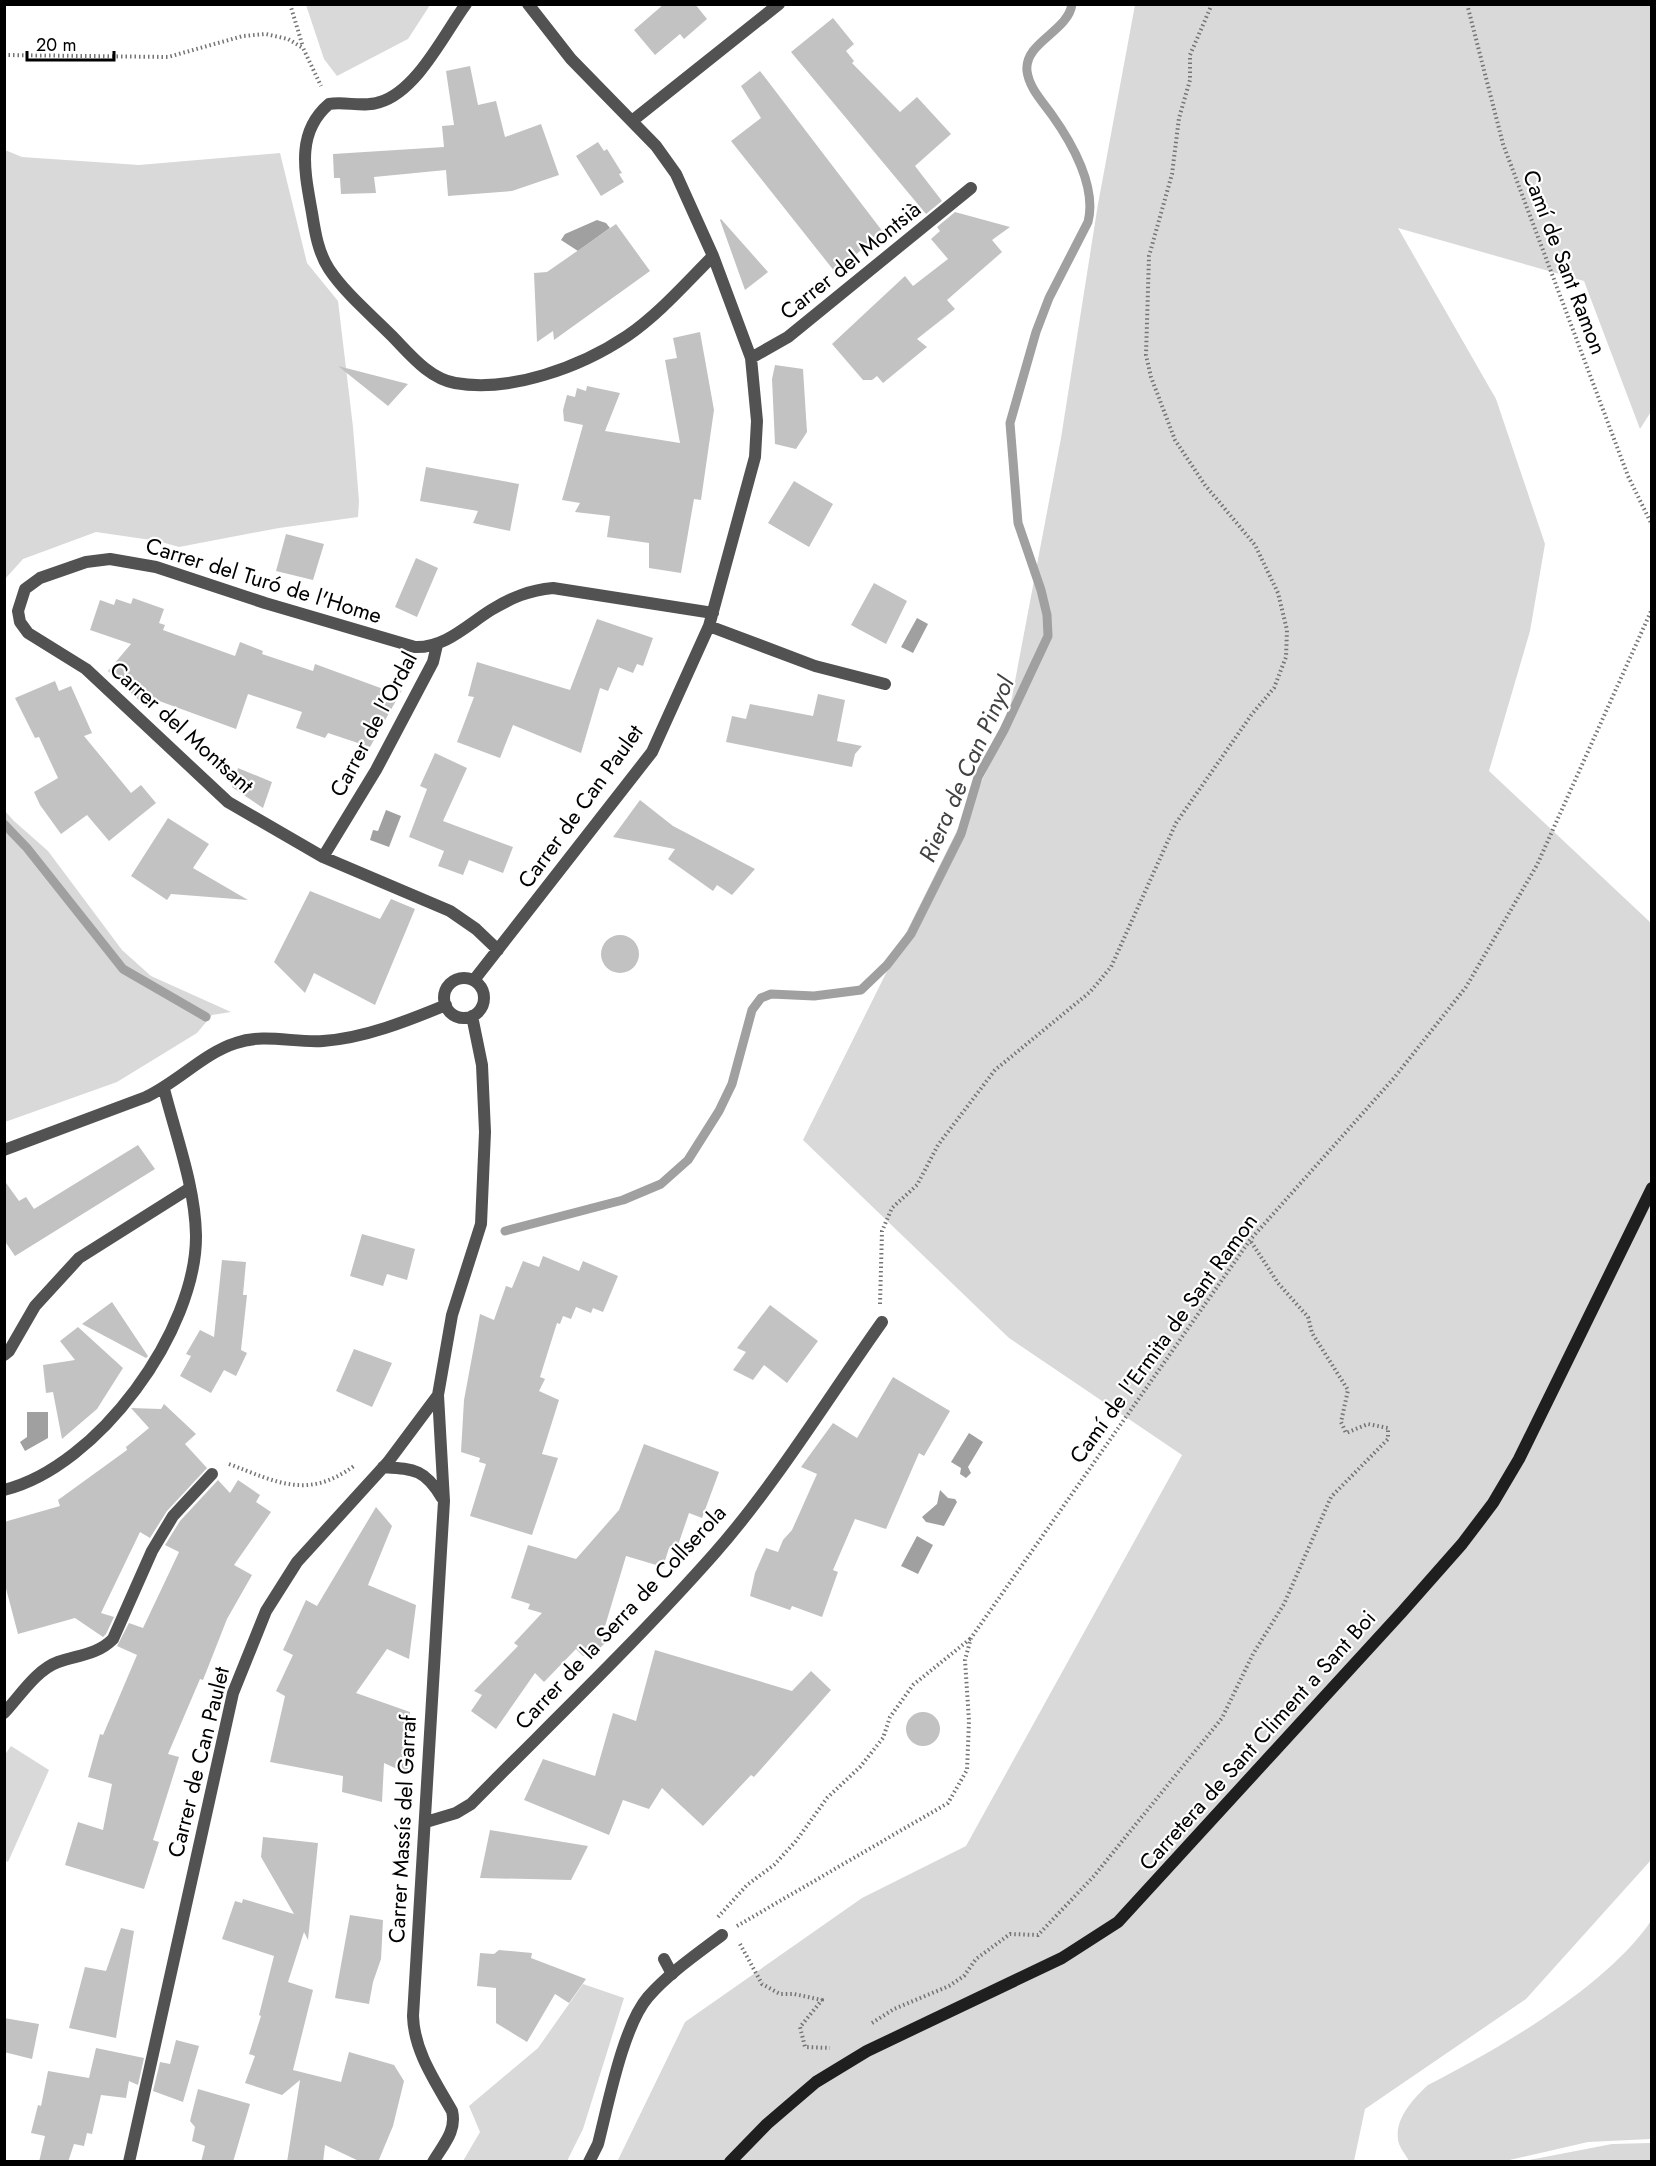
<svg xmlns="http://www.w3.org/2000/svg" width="1656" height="2166" viewBox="0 0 1656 2166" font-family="Jost,sans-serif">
<rect width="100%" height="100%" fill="#fff"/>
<!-- green -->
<path fill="#d9d9d9" d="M306 5V4L430 5 408 39 337 76 324 59Z
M1135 5H1651L1652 410 1640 429 1584 281 1398 228 1496 399 1545 544 1530 631 1489 771 1651 923V1860L1526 1999 1365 2109 1354 2161 617 2162 685 2022 862 1898 966 1846 1182 1455 1009 1338 803 1140 1005 734 1061 438 1098 204Z
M5 150 22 157 139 165 280 153 307 263 338 301 353 427 359 501 358 517 279 528 179 547 158 541 96 532 23 559 5 579Z
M4 810 14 821 48 851 122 950 151 976 231 1012 212 1015 197 1033 117 1082 5 1122Z
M11 1746 49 1770 8 1862 4 1860V1756Z
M1651 1921V2139L1588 2142 1505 2161H1409C1406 2155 1398 2146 1398 2139 1395 2118 1414 2098 1428 2085 1500 2048 1606 1987 1651 1921Z
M583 1984 624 1998 583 2129 568 2159 567 2162 463 2161 480 2132 469 2106 538 2048Z
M1651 2143V2161H1524L1612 2144Z"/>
<!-- water -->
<path fill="#a0a0a0" d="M597 220 606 223 610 228 578 251 561 240 565 234Z
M917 618 928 624 913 653 901 647Z
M386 810 401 816 389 847 370 840 373 830 378 831Z
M27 1412H48V1438L25 1451 20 1442 27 1437Z
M969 1433 983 1442 968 1467 971 1473 966 1478 960 1474 961 1468 951 1462Z
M940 1490 948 1498 955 1499 957 1502 944 1526 926 1522 922 1517 937 1504Z
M917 1536 933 1545 918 1574 901 1566Z"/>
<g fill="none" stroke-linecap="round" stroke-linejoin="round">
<!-- stream -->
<path stroke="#a0a0a0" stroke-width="9" d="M4 824 27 848 123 969 206 1017
M505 1231 623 1200 661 1184 688 1160 719 1111 732 1084 752 1010 761 998 771 994 814 996 861 990 887 965 911 934 961 834 978 777 1004 730 1048 636 1047 615 1041 590 1018 523 1010 423 1036 332 1049 298 1088 222C1097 187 1072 143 1052 115 1043 102 1029 88 1027 71 1024 42 1068 32 1072 4"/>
</g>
<!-- building -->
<path fill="#c2c2c2" d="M664 4H695L707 19 684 39 680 34 655 55 634 30Z
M833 18 854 44 846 51 854 61 852 63 900 112 917 97 951 134 915 166 942 201 926 214 791 52Z
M470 66 478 105 496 101 505 137 541 124 559 175 512 191 448 196 446 170 374 177 376 193 341 194 340 178H334L333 154 444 147 442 126 454 125 446 71Z
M760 71 883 232 835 272 731 141 761 118 741 86Z
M598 142 604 151 607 149 622 173 619 174 624 182 601 196 576 156Z
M955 212 1010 227 992 240 1002 252 947 300 955 309 917 339 927 347 883 383 877 376 872 380H863L832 344 905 276 913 286 948 259 931 239 940 231 937 227Z
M721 219 768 272 745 290 720 220Z
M616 224 650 271 554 340 553 331 537 342 534 273 547 272Z
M700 332 714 410 701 500 694 499 681 573 649 568V543L607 537 610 516 575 512 580 503 562 500 583 425 564 421 563 410 567 395 575 397 577 388 586 391 587 386 620 393 605 431 680 443 665 360 677 358 673 338Z
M775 365 803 369 807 432 796 449 775 444 772 379Z
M338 366 408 384 388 406Z
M426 467 519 484 510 531 473 523 478 511 420 501Z
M794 481 833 504 809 547 768 523Z
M286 534 324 544 313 580 276 571Z
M416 558 438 568 417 617 395 607Z
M874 583 907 601 886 644 851 625Z
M133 598 164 609 159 623 165 625 163 630 235 656 240 642 263 651 262 654 313 671 315 664 386 690 378 708 402 690 370 747 328 733 325 738 296 728 302 712 248 694 236 729 151 698 148 709 108 671 131 644 90 630 100 600 114 605 116 599 131 604Z
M597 619 653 638 643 666 637 664 633 673 618 667 608 691 600 688 581 753 513 725 500 758 457 742 474 697 468 696 477 662 570 690Z
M55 681 59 691 71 686 92 733 84 736 131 793 141 785 156 803 109 841 87 815 61 834 40 805 34 792 58 778 39 737 35 738 15 698Z
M818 694 845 700 837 741 862 746 855 754 852 767 726 742 732 716 746 719 750 704 813 716Z
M435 753 467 768 443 821 513 847 503 873 469 860 463 875 438 866 444 851 409 837 427 789 420 786Z
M238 768 272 782 263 808 232 787Z
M640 800 673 826 755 869 732 895 717 885 713 891 668 859 675 849 613 837Z
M168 818 209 844 193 868 248 900 171 894 167 900 131 876Z
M310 891 380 919 391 899 415 909 375 1005 314 973 305 993 274 962Z
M601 954a19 19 0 1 1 38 0a19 19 0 1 1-38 0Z
M138 1145 155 1169 15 1256 4 1240V1180L19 1201 26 1197 34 1209Z
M362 1234 415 1249 407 1280 387 1274 383 1286 350 1276Z
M543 1256 579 1271 583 1261 618 1276 603 1312 593 1308 591 1313 576 1307 571 1319 563 1316 560 1324 557 1323 540 1377 545 1379 539 1391 559 1400 542 1454 558 1458 532 1535 470 1516 486 1464 479 1462 480 1458 461 1452 464 1400 480 1314 494 1320 506 1286 512 1288 523 1261 539 1267Z
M222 1260 246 1262 243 1295H247L241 1350 247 1353 236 1376 224 1370 211 1393 180 1376 191 1356 186 1354 200 1330 214 1337Z
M112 1302 148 1356 146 1358 82 1324Z
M770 1305 818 1341 787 1383 764 1365 753 1380 733 1370 746 1352 737 1348Z
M78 1327 123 1368 97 1409 62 1439 53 1392 46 1393 43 1365 75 1360 60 1341Z
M354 1349 392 1363 372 1407 336 1391Z
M893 1377 950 1411 924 1456 919 1453 886 1529 855 1519 833 1570 838 1572 822 1617 792 1606 790 1610 750 1596 755 1573 766 1548 778 1552 783 1540 792 1530 817 1474 801 1467 833 1423 857 1438Z
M164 1404 196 1434 185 1444 207 1468 167 1511 150 1538 140 1532 101 1613 114 1617 106 1634 103 1637 75 1618 18 1634 4 1581V1522L60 1506 58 1500 127 1450 126 1447 149 1428 131 1408 161 1409Z
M644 1444 719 1472 702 1518 689 1513 676 1551 669 1548 663 1567 626 1556 603 1633 612 1636 592 1656H583L576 1649 544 1682 535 1673 496 1729 471 1711 482 1695 474 1691 518 1646 514 1643 542 1613 528 1609 530 1604 511 1598 528 1545 576 1559 619 1510Z
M218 1480 230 1493 238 1480 260 1495 256 1502 271 1512 234 1565 252 1575 227 1619 203 1680 200 1679 168 1754 179 1757 153 1840 159 1842 144 1889 65 1865 78 1822 103 1830 112 1784 88 1777 100 1734 103 1735 137 1655 117 1646 129 1623 143 1628 179 1552 165 1545 180 1521Z
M376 1507 392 1526 368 1585 416 1605 409 1659 387 1649 356 1693 410 1712 408 1774 384 1763 382 1802 342 1792 343 1776 270 1762 285 1696 276 1691 293 1655 283 1650 306 1600 317 1606Z
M655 1650 792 1691 811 1671 831 1690 754 1777 751 1775 703 1826 662 1788 649 1809 623 1800 609 1835 524 1800 543 1759 595 1776 613 1713 636 1721Z
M906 1729a17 17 0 1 1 34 0a17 17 0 1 1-34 0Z
M490 1830 588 1846 571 1880 480 1878Z
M263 1837 318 1843 308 1940 304 1932 288 1982 313 1990 293 2070 341 2082 349 2052 394 2065 404 2081 393 2126 378 2162H361L325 2145 323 2162H287L300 2080 282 2095 245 2083 255 2056 249 2054 261 2016 259 2015 274 1956 222 1939 235 1901 242 1903 243 1899 294 1914 261 1857Z
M350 1915 383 1920 381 1959 373 1982 369 2004 335 1998Z
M121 1928 134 1931 116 2038 69 2028 85 1967 106 1971Z
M499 1950 532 1953 531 1958 586 1979 569 2003 555 1994 527 2042 496 2023V1988L477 1986 480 1953 494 1954Z
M4 2018 39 2024 32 2059 4 2052Z
M176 2040 199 2046 183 2102 153 2091 160 2062 170 2064Z
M96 2048 144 2058 138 2085 129 2081 126 2098 101 2095 92 2134 87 2133 84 2146 74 2144 68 2162H39L45 2136 31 2133 38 2105 41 2106 48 2071 89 2078Z
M198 2089 250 2104 233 2162H201L205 2146 192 2141 195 2127 190 2121Z"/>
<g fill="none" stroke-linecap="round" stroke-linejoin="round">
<!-- path -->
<path stroke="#747474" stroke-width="4" stroke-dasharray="1.5 3" stroke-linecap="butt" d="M290 4 303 47
M1467 4 1503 144 1628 476 1652 525
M4 55 168 57 243 36 266 34 288 39 303 48 321 86
M880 1304 882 1231 892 1208 917 1185 938 1145 995 1070 1090 992 1111 967 1176 823 1252 714 1274 688 1286 657 1287 630 1278 593 1255 545 1205 485 1175 440 1151 377 1146 355 1149 256 1172 174 1179 118 1190 80V55L1212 4
M229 1464C277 1482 307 1500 354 1466
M718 1917 747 1885 774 1865 796 1841 827 1798 860 1767 883 1738 890 1717 913 1685 970 1639
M737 1926 948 1803 967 1770 969 1721 965 1660 971 1638 1250 1240 1394 1078 1466 987 1537 865 1652 609
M740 1944 762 1984 780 1994H794L822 2000 800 2027 805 2047 830 2048
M872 2023 894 2009 949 1986 964 1976 976 1959 1010 1934 1038 1935 1094 1876 1222 1718 1253 1654 1284 1604 1331 1497 1388 1439V1428L1368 1424 1346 1433 1341 1422 1348 1390 1312 1333 1308 1317 1278 1283 1250 1240"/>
<!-- lane -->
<path stroke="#525252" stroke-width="12" d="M4 1355 9 1351 35 1306 79 1258 190 1188
M4 1713C20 1696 36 1670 58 1662 78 1655 97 1655 113 1639L152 1551 173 1516 212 1474
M664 1959 672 1974"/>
<!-- street -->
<path stroke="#525252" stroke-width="12" d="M466 4C444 34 417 91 380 102 363 108 346 101 329 104 295 133 305 173 312 213 315 232 318 252 329 269 345 293 370 314 391 335 409 353 428 378 455 383 510 393 581 367 627 336 659 314 685 284 713 256
M632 121 779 4
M751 358 788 337 971 188
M709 626 815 666 885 684
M323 857 376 770 433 662 437 645
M498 950 476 929 450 911 323 857 228 802 86 669 28 633 20 622 18 611 25 589 40 578 86 562 110 559 156 567 265 603 415 647C445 648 467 625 491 610 511 598 529 590 553 588L713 613
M444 998a20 20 0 1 1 40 0a20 20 0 1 1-40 0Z
M474 980 652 752 709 626 755 457 757 421 751 358 713 256 676 174 656 146 571 59 528 4
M4 1150 146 1097C178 1082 204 1053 236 1043 264 1033 294 1043 323 1041 365 1038 407 1021 446 1005
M383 1467C414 1469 425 1469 442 1498
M4 1490C98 1467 197 1330 196 1235 195 1186 176 1136 164 1089
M426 1822 456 1813 471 1804C553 1721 637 1641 714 1554 775 1485 828 1398 882 1322
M129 2162 233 1693 266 1611 297 1562 388 1462 438 1395
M433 2162C443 2145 457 2131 452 2111 435 2081 414 2051 413 2016L444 1501 438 1395 452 1315 481 1224 485 1132 482 1065 472 1016
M589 2162 598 2144C608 2105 623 2026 648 1997 669 1973 697 1954 722 1935"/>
<!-- secondary -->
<path stroke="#1f1f1f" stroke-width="12" d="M730 2162 767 2124 816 2082 867 2051 1062 1958 1118 1922 1402 1612 1462 1544 1493 1503 1519 1459 1652 1188"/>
</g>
<g text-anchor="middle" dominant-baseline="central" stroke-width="4.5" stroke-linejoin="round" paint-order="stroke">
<!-- street labels -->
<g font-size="22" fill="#000" stroke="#fff">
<text transform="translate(850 260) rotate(-39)">Carrer del Montsià</text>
<text transform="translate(1565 262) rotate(69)">Camí de Sant Ramon</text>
<text transform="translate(264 580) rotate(17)">Carrer del Turó de l'Home</text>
<text transform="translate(373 724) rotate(-62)">Carrer de l'Ordal</text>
<text transform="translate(182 727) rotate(42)">Carrer del Montsant</text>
<text transform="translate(580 806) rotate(-54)">Carrer de Can Paulet</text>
<text transform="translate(1163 1338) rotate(-54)">Camí de l'Ermita de Sant Ramon</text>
<text transform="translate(620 1617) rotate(-47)">Carrer de la Serra de Collserola</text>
<text transform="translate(1257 1740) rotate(-48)">Carretera de Sant Climent a Sant Boi</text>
<text transform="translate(198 1762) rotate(-76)">Carrer de Can Paulet</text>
<text transform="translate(402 1829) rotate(-87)">Carrer Massís del Garraf</text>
</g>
<!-- water labels -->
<g font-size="24" font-style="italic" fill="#414141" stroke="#fff">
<text transform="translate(966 769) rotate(-66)">Riera de Can Pinyol</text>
</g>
</g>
<!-- border -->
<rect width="1656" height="2166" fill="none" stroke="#000000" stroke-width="12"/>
<!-- scale -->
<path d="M27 51v9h87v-9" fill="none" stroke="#000000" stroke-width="3"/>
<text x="36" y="51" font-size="18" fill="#000000" stroke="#ffffff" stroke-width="4.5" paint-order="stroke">20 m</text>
</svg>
